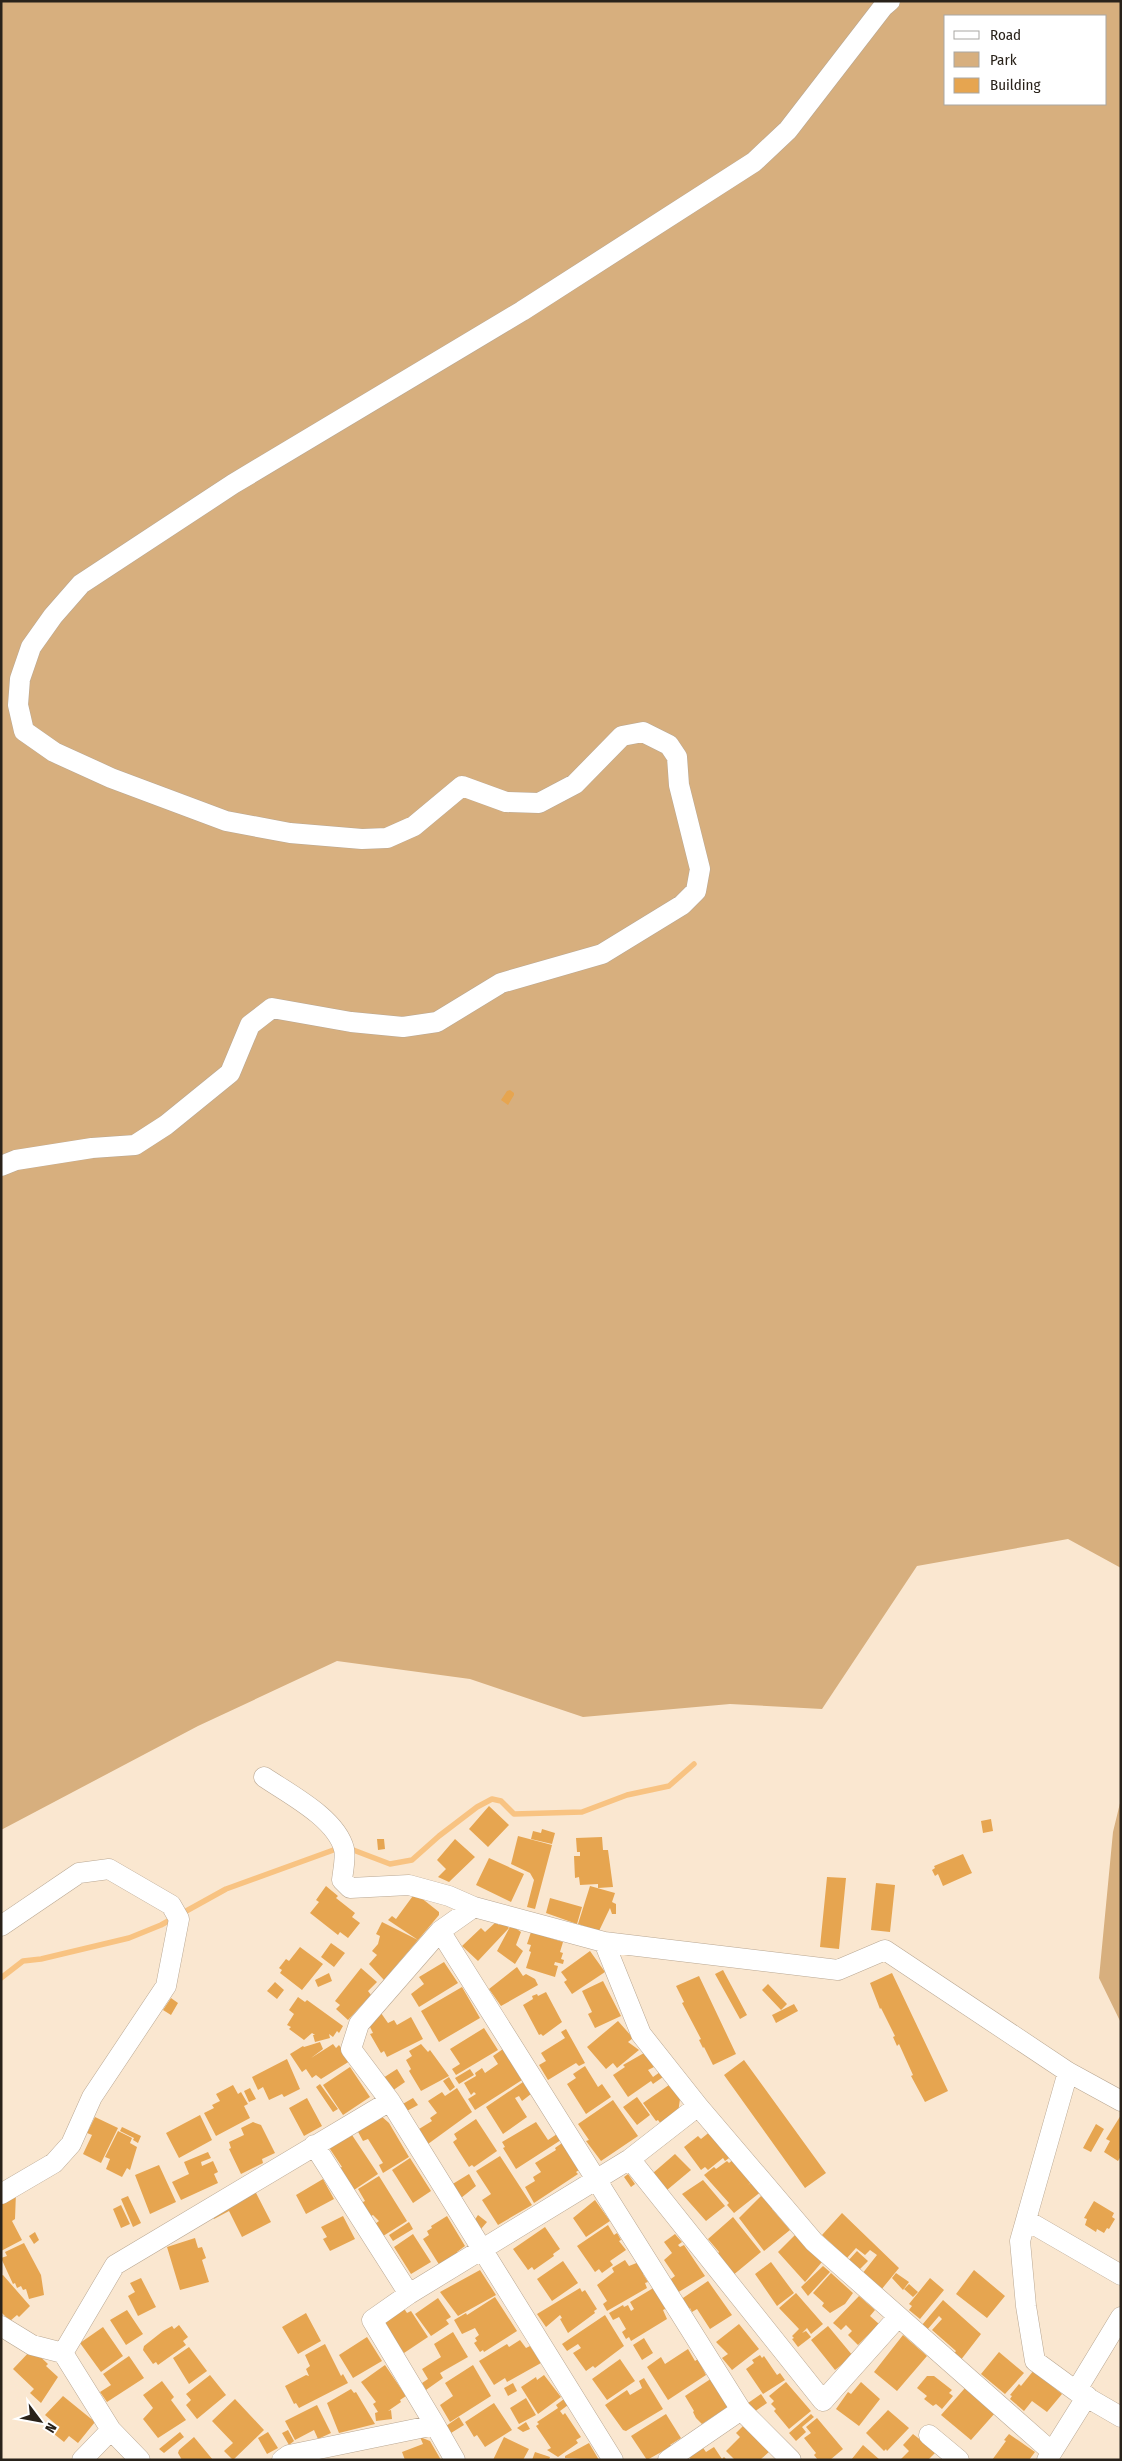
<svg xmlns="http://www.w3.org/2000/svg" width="1122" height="2461" viewBox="0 0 1122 2461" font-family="'Fira Sans Condensed',sans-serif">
<rect width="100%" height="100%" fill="#fae7d0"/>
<!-- green -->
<path fill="#d7af7e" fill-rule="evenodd" d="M1 1H1121V1568L1068 1539 917 1566 822 1709 730 1704 583 1717 470 1679 337 1661 198 1726 1 1830ZM946 16H1106V104H946Z
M1121 1799V2023L1099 1978 1113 1832Z"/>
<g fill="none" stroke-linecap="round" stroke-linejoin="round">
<!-- stream -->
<path stroke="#f8c382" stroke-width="5.5" d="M348 1848 390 1864 412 1860 439 1836 477 1807 492 1799 501 1801 514 1814 582 1812 627 1795 669 1786 694 1764
M1 1978 23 1961 41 1959 129 1938 161 1925 226 1889 339 1848"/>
</g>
<!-- building -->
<path fill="#e6a550" d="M510 1090 514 1093V1095L508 1105 501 1100 507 1091Z
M489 1806 509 1825 488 1847 469 1829Z
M991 1819 993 1831 983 1833 981 1821Z
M542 1829 555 1833 552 1844 531 1839 533 1831 541 1833Z
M518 1836 552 1845 535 1909 527 1907 534 1880 530 1873 511 1864Z
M602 1837 603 1850H608L613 1887 598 1888V1884L580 1885 579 1877 575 1878 574 1856H580V1852H577L576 1838Z
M377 1839H384L385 1849 378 1850Z
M455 1839 475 1857 449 1882 438 1877 446 1869 437 1860Z
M963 1854 972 1873 943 1886 938 1874 935 1876 932 1870 935 1868 934 1866Z
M489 1858 524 1874 511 1902 476 1885Z
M827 1877 846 1878 839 1949 820 1947Z
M876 1883 895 1885 890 1932 871 1930Z
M326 1886 338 1896 336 1898 355 1913 352 1917 360 1923 348 1938 340 1932 338 1935 310 1913 319 1902 316 1900Z
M590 1886 615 1893 612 1902 616 1904V1914H612L610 1908 599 1931 578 1924Z
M415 1893 439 1912V1915L418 1940 388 1920 392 1916 396 1919Z
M550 1898 582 1907 577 1924 546 1913Z
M502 1921 509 1928 478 1961 462 1946 481 1928 485 1932 496 1922 499 1925Z
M382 1922 418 1940 384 1980 369 1964 377 1955 372 1951 378 1944 380 1936 376 1934Z
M511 1925 521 1932 516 1945 523 1951 515 1964 497 1951Z
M531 1932 563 1942 560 1952 563 1953 561 1959 564 1960 563 1964 555 1962 554 1965 558 1966 555 1977 526 1968 531 1952 529 1951 531 1945 527 1944Z
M331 1943 345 1953 334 1967 321 1957Z
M300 1947 323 1964 302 1990 280 1973 282 1970 279 1968 286 1959 289 1961Z
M590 1951 605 1972 572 1994 564 1982 567 1980 561 1972Z
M444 1962 458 1983 419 2007 411 1994 424 1984 419 1977Z
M517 1967 523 1976 526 1974 535 1979 538 1985 501 2006 489 1989Z
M361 1968 377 1982 368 1991 371 1995 348 2020 336 2009 340 2005 335 2001Z
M723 1970 747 2015 740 2019 715 1974Z
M329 1973 332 1981 318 1987 315 1980Z
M892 1973 948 2091 925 2102 911 2076 913 2075 899 2044 897 2046 893 2037 895 2036 881 2008 880 2009 870 1983Z
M699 1976 736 2054 713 2065 704 2047 703 2048 699 2040 701 2039 682 2003 684 2002 676 1986Z
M603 1981 621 2016 595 2028 588 2014 592 2012 582 1991Z
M275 1982 284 1990 277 1999 267 1991Z
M768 1984 787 2004 781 2010 762 1990Z
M462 1987 480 2018 439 2042 421 2011Z
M546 1992 562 2022 543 2036 541 2034 539 2035 523 2005 533 1999 532 1996 537 1994 538 1996Z
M298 1997 305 2002 307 2000 343 2026 339 2033 337 2031 333 2037 329 2034 330 2038 315 2042 313 2035H315L312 2033 304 2040 289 2029 291 2027 287 2025 294 2014 289 2010Z
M171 1998 178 2003 171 2015 163 2010Z
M794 2004 798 2011 776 2023 772 2015Z
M381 2013 388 2023 394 2020 397 2025 411 2017 423 2039 387 2057 384 2051 381 2053 370 2034 373 2033 369 2025Z
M618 2021 633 2038 628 2042 639 2050 617 2068 613 2063 606 2069 587 2047Z
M484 2028 498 2050 456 2075 452 2069 460 2064 450 2049Z
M566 2029 585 2063 579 2066 576 2063 548 2080 539 2065 546 2061 541 2053 565 2038 561 2032Z
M320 2042 323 2049 311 2058 333 2044 336 2048 339 2045 350 2061 321 2079 316 2075 312 2078 306 2069 302 2072 290 2054 303 2046 304 2047Z
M421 2044 428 2052 430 2050 449 2076 421 2091 409 2071 411 2069 406 2060 412 2056 409 2051Z
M503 2049 522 2080 475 2110 468 2099 476 2094 474 2092 471 2095 464 2083 476 2076 475 2073 482 2068 485 2073 498 2064 493 2056Z
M644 2053 654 2067 648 2070 653 2077 660 2072 663 2077 653 2084 651 2081 628 2097 613 2075 625 2067 623 2065Z
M287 2059 300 2089 284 2097 282 2094 269 2100 263 2087 258 2090 252 2077Z
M744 2060 826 2173 805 2188 724 2075Z
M585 2066 598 2087 602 2084 611 2097 586 2114 567 2084 576 2078 573 2074Z
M350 2067 370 2097 343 2115 323 2085Z
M397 2069 405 2082 392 2091 383 2078Z
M470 2069 474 2075 459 2084 455 2078Z
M449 2077 455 2087 450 2091 443 2081Z
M523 2082 531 2094 522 2101 519 2096 515 2098 527 2117 503 2134 486 2107Z
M320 2084 338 2109 333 2112 316 2087Z
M233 2085 238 2094 241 2092 248 2104 244 2106 250 2118 216 2136 204 2113 214 2108 212 2105 220 2101 216 2094Z
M669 2085 680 2099 678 2113 673 2112 674 2114 661 2124 658 2120 656 2121 643 2103Z
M250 2088 256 2099 249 2102 244 2091Z
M457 2088 472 2112 428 2144 419 2129 432 2121 430 2118 437 2113 428 2101 442 2092 445 2096Z
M637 2097 650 2115 637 2125 623 2107Z
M307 2098 322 2126 304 2136 289 2108Z
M413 2098 418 2105 405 2112 401 2105Z
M613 2100 638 2136 601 2161 586 2141 589 2140 578 2124Z
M200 2115 212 2140 179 2158 166 2133Z
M380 2115 389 2123 409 2157 383 2173 379 2165 383 2163 368 2139 363 2141 357 2130Z
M1121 2115V2156L1118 2161 1104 2152 1110 2141 1106 2139Z
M95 2117 118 2128 101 2163 83 2154 92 2135 87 2133Z
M476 2119 497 2151 474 2167 472 2165 469 2167 453 2142 457 2139 454 2134Z
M253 2122 261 2125 275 2153 262 2159 263 2163 241 2174 229 2149 231 2148 229 2142 244 2135 241 2128Z
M536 2122 548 2140 557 2134 561 2140 516 2169 503 2148 505 2147 502 2142Z
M1096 2124 1104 2129 1091 2152 1083 2148Z
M122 2127 141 2136 138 2143 133 2140 134 2138 120 2131Z
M712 2130 732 2156 725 2161 723 2158 708 2170 705 2167 701 2170 684 2147 698 2136 701 2139Z
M118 2131 132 2138 130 2143 137 2147 130 2170 127 2168 122 2177 106 2169 110 2159 105 2157Z
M347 2135 348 2138 352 2135 378 2174 354 2190 339 2168 342 2167 330 2149 331 2145Z
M562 2143 579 2170 576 2172 578 2174 534 2203 525 2187 535 2181 533 2177 541 2172 535 2163 556 2150 555 2148Z
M208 2152 211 2158 201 2162 202 2166 213 2161 218 2172 214 2174 218 2183 181 2200 172 2182 189 2174 184 2162Z
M675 2154 691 2170 667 2190 653 2173Z
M500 2156 532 2205 498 2225 482 2200 491 2194 476 2171Z
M410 2158 431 2191 413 2203 392 2170Z
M734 2159 753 2181 748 2185 754 2181 762 2191 734 2213 727 2205 729 2203 704 2175 714 2167 716 2169 727 2161 729 2163Z
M159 2165 176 2202 150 2214 135 2175Z
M469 2174 476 2186 461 2198 451 2185Z
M628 2174 635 2184 631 2187 624 2177Z
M379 2176 407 2221 380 2238 372 2226 379 2221 373 2215 369 2217 361 2203 365 2201 358 2189Z
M323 2179 334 2199 306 2214 296 2195Z
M703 2180 725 2206 706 2221 682 2194Z
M253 2187 271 2222 242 2237 229 2211 214 2219 209 2210Z
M16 2192 15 2219 12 2221 22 2240 1 2251V2204Z
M128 2196 141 2223 133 2227 121 2199Z
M761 2196 764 2199 767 2197 775 2207 772 2209 790 2230 764 2251 739 2218Z
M595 2200 610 2221 586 2237 573 2218Z
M1094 2201 1114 2213 1112 2217 1115 2219 1109 2229 1107 2228 1104 2233 1097 2229 1096 2232 1085 2225 1087 2219 1084 2218Z
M121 2205 130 2224 121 2228 113 2209Z
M842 2213 899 2268 881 2290 862 2274 877 2255 870 2250 865 2255 856 2248 847 2258 822 2235Z
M478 2215 487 2222 481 2229 474 2221Z
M343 2216 355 2239 330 2251 323 2239 327 2237 321 2227Z
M447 2216 465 2246 457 2252 459 2255 440 2266 423 2239 429 2235 427 2231 432 2228 431 2226Z
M733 2217 761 2252 732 2276 716 2256 719 2252 708 2239Z
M409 2222 413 2229 393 2241 389 2235Z
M608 2225 614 2235 617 2233 621 2240 619 2241 626 2250 610 2261 613 2265 602 2273 599 2269 595 2272 577 2246Z
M545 2227 560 2249 553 2254 554 2256 534 2270 532 2267 528 2270 513 2249Z
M35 2232 39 2240 34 2244 29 2236Z
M413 2234 431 2262 411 2274 394 2247Z
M675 2234 682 2242 678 2245 680 2247 684 2245 705 2276 677 2293 668 2281 675 2276 664 2260 672 2253 664 2242Z
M795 2235 822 2262 805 2282 778 2252Z
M195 2238 198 2248 202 2247 206 2258 202 2260 209 2282 180 2290 167 2247Z
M24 2243 41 2275 44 2295 29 2299 26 2289 23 2290 21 2286 17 2288 15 2283 13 2284 1 2258 7 2256 5 2252Z
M857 2251 868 2261 857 2272 847 2262Z
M625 2260 629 2266 639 2262 646 2273 643 2274 648 2282 645 2283 647 2288 607 2311 603 2304 607 2301 597 2285 614 2272 612 2268Z
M563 2261 578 2283 552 2301 537 2279Z
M771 2262 794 2293 777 2306 755 2274Z
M823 2266 830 2272 808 2296 801 2287Z
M480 2270 496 2295 458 2316 440 2292Z
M974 2270 1005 2296 987 2318 956 2294Z
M831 2273 853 2293 845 2304 830 2313 822 2306 824 2303 813 2293Z
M896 2273 909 2282 903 2290 892 2278Z
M3 2275 30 2306 19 2317 17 2315 10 2321 1 2312V2276Z
M141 2278 156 2307 138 2316 128 2296 135 2292 130 2283Z
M930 2278 944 2290 920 2319 909 2310 912 2306 909 2304Z
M708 2281 732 2315 710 2329 697 2309 692 2312 690 2308 687 2310 680 2300Z
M909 2284 918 2292 913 2297 904 2289Z
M655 2287 667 2308 663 2310 667 2319 631 2341 629 2337 626 2339 622 2332 626 2329 619 2317 613 2320 609 2313 623 2305 624 2307 628 2305 631 2311 634 2309 630 2302Z
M580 2288 582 2292 585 2290 597 2309 594 2311 595 2313 568 2333 560 2319 562 2318 560 2315 546 2327 537 2314Z
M796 2293 823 2324 811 2334 807 2328 802 2333 806 2331 811 2337 798 2347 792 2339 794 2338 792 2336 799 2329 779 2308Z
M859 2296 875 2310 870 2316 879 2324 858 2345 848 2335 852 2331 846 2325 841 2330 833 2323Z
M495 2297 517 2331 484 2352 483 2350 480 2352 474 2343 477 2341 475 2338 479 2335 475 2328 462 2334 454 2320 466 2313 467 2315Z
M438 2298 451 2317 446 2320 449 2324 431 2336 415 2314Z
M943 2300 981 2334 960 2361 953 2355 956 2351 932 2330 942 2319 939 2316 927 2330 922 2325Z
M403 2307 407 2313 411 2311 428 2337 404 2353 382 2321Z
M127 2310 143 2334 126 2345 110 2320Z
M306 2313 321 2341 298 2354 282 2327Z
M605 2315 624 2346 595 2368 593 2366 586 2371 573 2353 581 2348 578 2344 567 2351 562 2344Z
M739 2324 759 2349 732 2370 722 2358 728 2354 716 2342Z
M179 2325 188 2337 183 2341 186 2345 158 2365 156 2362 153 2364 143 2350 144 2346 163 2331 172 2326 174 2329Z
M828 2326 853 2356 835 2370 811 2340Z
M103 2327 123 2356 101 2372 80 2343Z
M453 2332 468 2357 440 2373 443 2378 426 2390 422 2383 428 2379 422 2369 441 2357 434 2344Z
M903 2335 927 2356 897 2391 874 2372Z
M367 2337 382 2361 353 2378 339 2355Z
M644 2338 653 2353 642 2360 633 2345Z
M520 2340 526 2348 530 2346 541 2363 507 2382 505 2378 494 2385 479 2361 507 2344 509 2347Z
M325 2344 341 2376 343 2374 348 2383 299 2408 296 2403 294 2404 285 2386 306 2375 309 2376 306 2369 310 2366 305 2355Z
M189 2347 207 2371 189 2384 173 2358Z
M32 2349 48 2364 46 2366 58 2377 41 2403 30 2393 34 2389 13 2369Z
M688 2349 695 2361 698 2359 706 2375 668 2400 647 2367 661 2357 665 2364Z
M999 2352 1024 2373 1005 2394 981 2374Z
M760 2355 762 2358 764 2356 777 2375 780 2373 785 2380 763 2394 746 2369 754 2363 752 2360Z
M129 2356 144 2378 107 2402 100 2392 111 2385 103 2374Z
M620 2359 635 2381 607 2400 592 2379Z
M385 2365 406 2396 400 2400 401 2402 388 2411 391 2410 392 2419 376 2421 375 2413 378 2412 373 2404 376 2402 361 2382Z
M473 2365 491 2396 450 2422 440 2405 453 2396 445 2383Z
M1034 2370 1055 2383 1052 2386 1062 2394 1047 2412 1032 2401 1024 2411 1010 2399 1012 2396 1010 2395 1019 2384 1021 2386Z
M210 2375 226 2395 197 2419 186 2405 191 2400 186 2394Z
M544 2375 561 2397 538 2414 521 2387 536 2377 537 2380Z
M927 2376H934L952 2390 949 2393 953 2396 942 2409 936 2404 933 2406 924 2399 927 2396 917 2388Z
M644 2378 663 2409 626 2431 623 2430 605 2405 627 2390 630 2395 642 2388 639 2381Z
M712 2378 727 2400 724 2402 728 2407 702 2424 696 2418 693 2412 694 2411 685 2396Z
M162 2381 174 2397 171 2400 186 2420 158 2438 143 2419 153 2408 143 2395Z
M786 2382 811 2411 789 2429 774 2411 776 2409 771 2404 774 2401 769 2396Z
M861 2382 880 2399 859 2426 836 2409 848 2392 851 2394Z
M513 2383 517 2391 508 2396 504 2388Z
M965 2388 995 2413 971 2440 941 2415Z
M351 2389 354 2393 356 2392 375 2424 339 2433 327 2403Z
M761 2394 767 2403 754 2412 748 2403Z
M63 2396 95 2422 78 2443 69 2436 64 2442 54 2434 59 2427 45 2415Z
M526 2398 536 2415 519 2424 510 2408Z
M235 2399 264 2430 233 2460 224 2451 233 2443 212 2421Z
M564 2399 568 2405 560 2411 563 2415 565 2413 581 2437 576 2440 578 2443 558 2457 547 2450 551 2448 536 2426 539 2424 537 2422 558 2408 556 2405Z
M494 2403 512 2430 485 2447 477 2435 474 2437 465 2422Z
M317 2405 331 2433 318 2439 314 2430 295 2440 285 2421Z
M888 2410 909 2428 887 2451 886 2449 884 2451 866 2433Z
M666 2414 681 2438 670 2445 672 2446 647 2460 631 2436Z
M811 2414 814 2417 802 2427 806 2432 796 2441 789 2433Z
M459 2417 464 2425 451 2433 446 2426Z
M817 2418 843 2449 830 2460H818L814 2455 816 2453 804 2438 811 2433 806 2427Z
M526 2422 530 2429 523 2432 517 2428Z
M745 2424 771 2450 760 2460H735L726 2451 740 2437 736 2433Z
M288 2430 294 2441 289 2445 282 2433Z
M180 2432 184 2437 164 2453 159 2449Z
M268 2432 278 2448 267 2454 258 2438Z
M913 2434 936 2452 928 2460H900L909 2451 903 2445Z
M1009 2434 1035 2452 1029 2460H992L1006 2441 1004 2440Z
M194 2437 213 2460H182L178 2453 179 2450Z
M420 2437 430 2441 441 2460H405L402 2452 423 2444Z
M504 2437 529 2449 523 2460H493Z
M589 2443 599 2460 565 2458V2456Z
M701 2445 706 2452 714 2447 722 2459 724 2457 727 2460H691L688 2454Z
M863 2445 880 2460H851Z
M535 2452 550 2457 549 2460H532Z"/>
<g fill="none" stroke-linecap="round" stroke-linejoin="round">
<defs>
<path id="minor" d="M1 1166 16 1160 92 1148 135 1145 166 1125 230 1073 250 1025 272 1008 351 1022 403 1027 437 1022 501 983 602 954 682 905 696 891 700 869 679 785 677 757 669 745 643 732 622 736 575 784 539 803 506 802 462 786 414 826 387 838 362 839 290 833 226 821 111 778 54 752 24 731 18 705 20 679 31 647 53 616 81 584 233 484 522 311 754 162 788 130 883 7 890 1
M264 1777C289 1794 336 1818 344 1849 346 1857 343 1871 342 1880L350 1888 409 1885 449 1896 474 1907 604 1942 838 1970 885 1950 1068 2072 1121 2101
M474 1907 440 1931 359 2024 351 2049 390 2101 613 2460
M1 1926 79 1873 109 1869 171 1905 179 1919 166 1986 92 2097 71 2144 54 2163 1 2194
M440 1931 741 2410 668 2460
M604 1942 641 2034 698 2106 814 2242 1052 2452
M1068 2072 1020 2241 1026 2306 1035 2361 1076 2391 1121 2417
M314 2145 409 2294
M630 2159 823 2401 898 2317
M1026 2220 1121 2275
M1 2326 32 2345 63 2353 111 2430 140 2460
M63 2353 115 2265 390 2101
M1076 2391 1121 2317
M741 2410 791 2460
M435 2425 372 2320 409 2294 630 2159 698 2106
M929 2435 959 2460
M82 2460 111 2430
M282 2460 289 2455 435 2425 455 2460
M1047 2460 1087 2396"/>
</defs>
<!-- minor casing -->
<use href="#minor" stroke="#b9a792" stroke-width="21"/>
<!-- minor -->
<use href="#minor" stroke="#fff" stroke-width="20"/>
</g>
<!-- border -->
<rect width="1122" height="2461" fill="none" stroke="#29221a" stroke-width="5"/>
<!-- legend -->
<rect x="944" y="15" width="162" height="90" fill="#ffffff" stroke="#a9a7a3"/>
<rect x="954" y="31" width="25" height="8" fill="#ffffff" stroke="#a9a7a3"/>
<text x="990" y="40" font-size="15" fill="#29221a">Road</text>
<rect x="954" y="52" width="25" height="15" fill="#d7af7e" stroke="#a9a7a3"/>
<text x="990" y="65" font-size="15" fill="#29221a">Park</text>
<rect x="954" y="78" width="25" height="15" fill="#e6a550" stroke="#a9a7a3"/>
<text x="990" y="90" font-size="15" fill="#29221a">Building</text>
<!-- north arrow -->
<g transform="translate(40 2421) rotate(122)" stroke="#ffffff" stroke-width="4" paint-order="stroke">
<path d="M0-4L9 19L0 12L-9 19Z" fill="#29221a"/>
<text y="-8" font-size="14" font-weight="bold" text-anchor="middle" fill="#29221a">N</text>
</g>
</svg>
